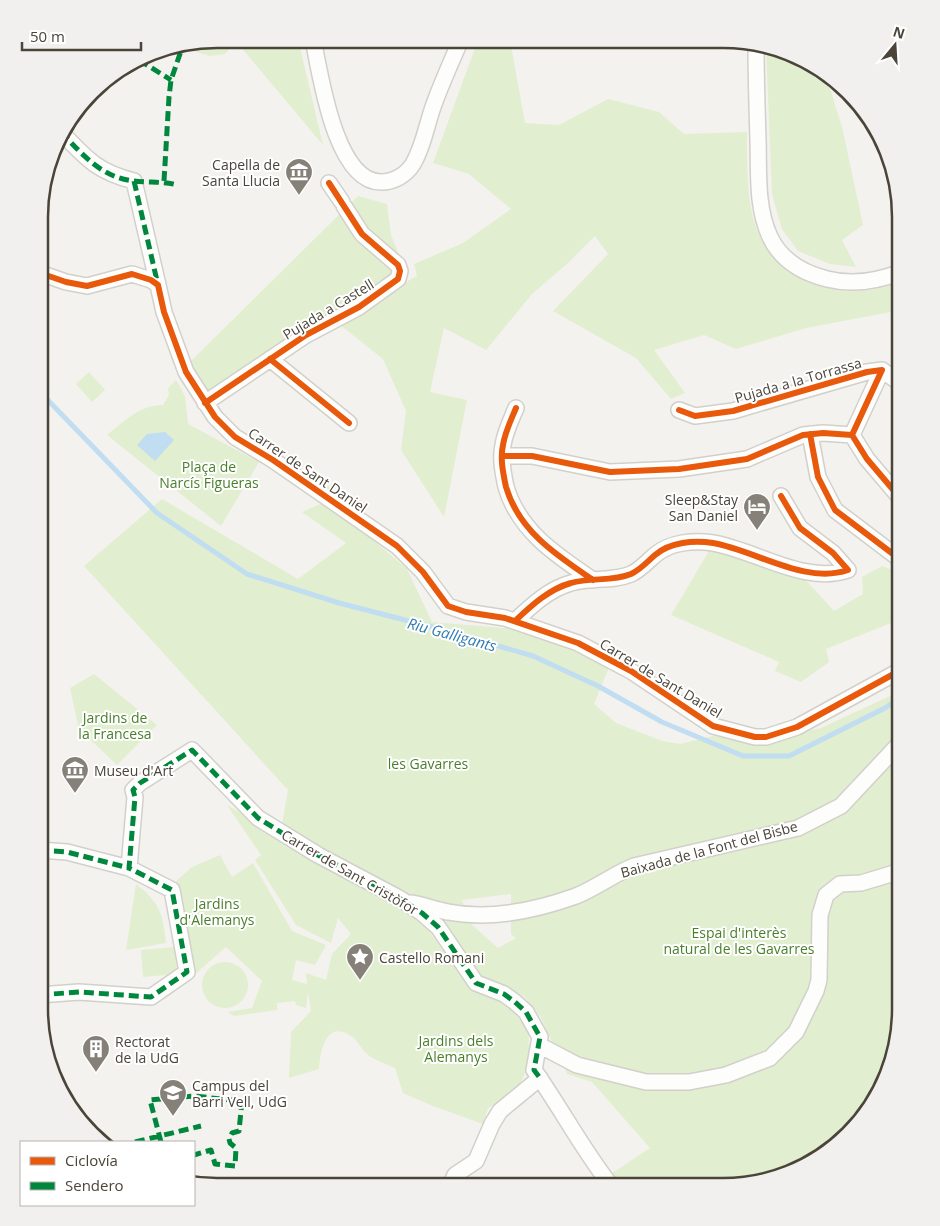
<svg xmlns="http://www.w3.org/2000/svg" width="940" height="1226" viewBox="0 0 940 1226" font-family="'Open Sans',sans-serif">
<rect width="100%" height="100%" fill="#f4f2ee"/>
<!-- green -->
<path fill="#e1eecf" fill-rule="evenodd" d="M217 39H222L230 48 225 54 210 56 183 48 177 52 179 45Z
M234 39H298L323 145Z
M478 40H510L525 123 559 125 608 99 659 112 684 134 747 132C747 201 745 263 823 286 848 294 877 292 901 281V310L806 328 736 349 704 335 654 350 685 393 671 399 636 358 553 311 608 254 595 236 568 263 532 294 486 350 444 328 430 392 467 400 444 517 401 450 406 411 383 359 335 321 417 276 414 264 463 243 511 209 469 174 433 163Z
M766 48 825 72 842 127 863 225 842 240 856 267 830 264 798 251 782 229 772 194Z
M358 196 387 204 391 235 405 270 206 398 195 378 191 361Z
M89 372 105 390 92 402 76 384Z
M176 380 185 396 188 424 259 462 221 526 107 435C125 421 139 405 163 405L169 395 168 388Z
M162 499 298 579 346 543 302 512 327 501 407 569 432 622 515 629 610 665 594 704 616 723 662 741 680 744 713 736 759 741 821 728 901 691V1021L871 1108 802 1169 724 1187H618L608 1176 650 1148 592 1082 567 1074 540 1016 524 996 481 977 434 915 425 925 468 985 501 999 530 1031C528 1037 529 1044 529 1051 526 1085 516 1093 488 1108L483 1124 433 1106 403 1093 395 1068C386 1064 374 1060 367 1054 361 1049 358 1040 351 1036 326 1019 320 1052 319 1069L289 1078 291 1032 311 1011 308 992 306 1008 296 1005 295 1001 277 1003V1010L234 1016 228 1012 252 1008 262 981 226 947 192 977 175 882 192 867 220 855 232 877 253 863 292 931 326 945 315 965 296 960 292 980 307 984 306 973 326 980 332 954 351 934 338 918 331 943 296 925 255 860 261 855 227 805 280 836 288 790 84 566ZM511 894V934L516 938 498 948 471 924 462 900Z
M709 551C741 556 769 572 802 576L834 611 863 594 862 577 882 566 898 572 901 570V619L826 649 829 662 801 682 775 671 779 662 671 615Z
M94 674 157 725 117 765 79 729 70 688Z
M136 884C160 903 163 914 166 943L126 950Z
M175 947 177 974 143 977 141 950Z
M202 985a23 23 0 1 1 46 0a23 23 0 1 1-46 0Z"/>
<!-- water -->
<path fill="#c0ddf1" d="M165 432 174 440 155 461 137 445 147 434Z"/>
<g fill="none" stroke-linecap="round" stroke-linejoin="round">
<!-- stream -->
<path stroke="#c0ddf1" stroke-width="5" d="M40 392 157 513 247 574 339 603 440 629 533 656 598 686 662 722 743 756H789L885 708 901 697"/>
<defs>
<path id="minor" d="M313 39C320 73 335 182 381 182 394 182 406 175 413 164 423 147 426 128 432 110 440 86 451 63 461 39
M756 44C756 76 757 108 758 139 759 172 756 207 770 237 781 260 803 273 827 279 851 285 878 281 901 272
M61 132C86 158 97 172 134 181L158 285
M329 183 342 202
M40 273 66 282 87 286 132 274 151 280 158 285 164 312 186 372 215 417 235 437 273 460 397 546 423 572 448 606 466 612 505 618 578 643 631 671 713 726 755 737H766L797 727 901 670
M270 359 349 423
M882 370 852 435 867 459 901 499
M882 370 901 384
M205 403 306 335 359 307 398 279 400 271 398 265 362 234 344 206
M516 408C511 420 505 432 503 445 500 458 503 473 506 487 519 531 556 555 593 580
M679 410 695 416 733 411 867 372 882 370
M810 434 818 477 835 510 897 557
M502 456H532L610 472 679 469 747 459 803 435 823 433 852 435
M515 621C531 606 549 589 571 583 591 577 612 582 631 574 640 570 648 561 655 555 670 542 694 540 713 543 755 550 805 585 848 570L833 553 800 528 781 496
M39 850 67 852 129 868
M411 903C424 905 436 910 448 912 490 920 537 910 576 896 596 888 614 874 634 866L798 828 841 806 901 742
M39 995 79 992 151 997 187 972 172 890 129 868 135 797 133 790 140 783 192 750 258 818 318 855 399 898 422 913 438 927 476 983 504 994 515 1002 526 1012 540 1037 534 1070C561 1108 582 1149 612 1187
M539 1045 577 1065 646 1082H689L726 1075 770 1058 796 1032 816 991 819 980 820 915 826 895 840 884 861 883 901 871
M450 1186 455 1175 476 1161 492 1124 500 1111 540 1078"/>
</defs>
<!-- minor casing -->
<use href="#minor" stroke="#d2d0cb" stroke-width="18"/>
<!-- minor -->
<use href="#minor" stroke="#fdfdfc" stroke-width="15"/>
<!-- quiet -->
<path stroke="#00873e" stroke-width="5" stroke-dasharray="10 5" stroke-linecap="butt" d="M139 60 171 80
M61 132C82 154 102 178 134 181 149 183 163 181 177 185
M134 181 158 285
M164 181 169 97 171 80 182 48
M39 850 67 852 129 868
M39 995 79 992 151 997 187 972 172 890 129 868 135 797 133 790 140 783 192 750 258 818 318 855 399 898 422 913 438 927 476 983 504 994 515 1002 526 1012 540 1037 534 1070 540 1078
M135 1142 201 1126
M161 1142 150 1100 193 1096 242 1101 239 1131 232 1133 229 1139 230 1143 236 1148 235 1166 215 1164 211 1150 194 1155"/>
<defs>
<path id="cycleway" d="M40 273 66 282 87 286 132 274 151 280 158 285 164 312 186 372 215 417 235 437 273 460 397 546 423 572 448 606 466 612 505 618 578 643 631 671 713 726 755 737H766L797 727 901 670
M270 359 349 423
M882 370 852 435 867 459 901 499
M205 403 306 335 359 307 398 279 400 271 398 265 362 234 329 183
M516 408C511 420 505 432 503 445 500 458 503 473 506 487 519 531 556 555 593 580
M679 410 695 416 733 411 867 372 882 370
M810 434 818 477 835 510 897 557
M502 456H532L610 472 679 469 747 459 803 435 823 433 852 435
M515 621C531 606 549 589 571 583 591 577 612 582 631 574 640 570 648 561 655 555 670 542 694 540 713 543 755 550 805 585 848 570L833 553 800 528 781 496"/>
</defs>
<!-- cycleway casing -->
<use href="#cycleway" stroke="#fff" stroke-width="9"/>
<!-- cycleway -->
<use href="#cycleway" stroke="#e8590c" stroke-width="6"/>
</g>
<!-- icons -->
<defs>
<symbol id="museum-pin" viewBox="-11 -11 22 30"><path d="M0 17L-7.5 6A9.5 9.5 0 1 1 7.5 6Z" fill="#868178" stroke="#fff"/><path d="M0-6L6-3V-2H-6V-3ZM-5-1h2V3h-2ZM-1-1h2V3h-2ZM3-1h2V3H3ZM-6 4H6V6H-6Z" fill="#fff"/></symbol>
<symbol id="hotel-pin" viewBox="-11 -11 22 30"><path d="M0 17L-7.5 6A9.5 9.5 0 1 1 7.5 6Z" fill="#868178" stroke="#fff"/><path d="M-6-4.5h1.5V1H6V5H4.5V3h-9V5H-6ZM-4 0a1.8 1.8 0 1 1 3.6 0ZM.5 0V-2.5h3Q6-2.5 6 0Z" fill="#fff"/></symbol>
<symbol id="sight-pin" viewBox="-11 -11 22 30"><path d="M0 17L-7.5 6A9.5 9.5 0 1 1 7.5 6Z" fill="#868178" stroke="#fff"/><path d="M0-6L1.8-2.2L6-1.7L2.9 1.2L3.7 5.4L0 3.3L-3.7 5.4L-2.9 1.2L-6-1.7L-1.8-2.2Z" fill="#fff"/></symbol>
<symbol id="building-pin" viewBox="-11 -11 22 30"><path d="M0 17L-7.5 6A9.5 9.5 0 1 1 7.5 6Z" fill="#868178" stroke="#fff"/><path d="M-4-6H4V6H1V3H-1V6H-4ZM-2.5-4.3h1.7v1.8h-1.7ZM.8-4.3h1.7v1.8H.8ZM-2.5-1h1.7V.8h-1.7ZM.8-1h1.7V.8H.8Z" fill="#fff"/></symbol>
<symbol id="university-pin" viewBox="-11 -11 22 30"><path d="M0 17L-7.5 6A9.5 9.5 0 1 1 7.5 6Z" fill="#868178" stroke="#fff"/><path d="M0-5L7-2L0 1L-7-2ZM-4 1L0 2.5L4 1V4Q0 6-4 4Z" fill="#fff"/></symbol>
</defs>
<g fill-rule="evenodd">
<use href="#museum-pin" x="283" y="156" width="32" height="43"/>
<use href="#hotel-pin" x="741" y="491" width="32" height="43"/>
<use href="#museum-pin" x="59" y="754" width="32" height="43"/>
<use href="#sight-pin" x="344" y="941" width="32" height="43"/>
<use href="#building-pin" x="80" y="1033" width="32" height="43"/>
<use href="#university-pin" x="157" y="1077" width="32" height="43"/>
</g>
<g text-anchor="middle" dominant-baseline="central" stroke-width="4" stroke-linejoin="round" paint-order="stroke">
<!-- poi labels -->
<g font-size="14" fill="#4b4439" stroke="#fff" text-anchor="start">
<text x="280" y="164" text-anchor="end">Capella de<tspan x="280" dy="16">Santa Llucia</tspan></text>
<text x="738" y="499" text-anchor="end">Sleep&amp;Stay<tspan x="738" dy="16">San Daniel</tspan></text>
<text x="94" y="770">Museu d'Art</text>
<text x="379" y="957">Castello Romani</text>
<text x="115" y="1041">Rectorat<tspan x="115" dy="16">de la UdG</tspan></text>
<text x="192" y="1085">Campus del<tspan x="192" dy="16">Barri Vell, UdG</tspan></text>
</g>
<!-- street labels -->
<g font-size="14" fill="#4b4439" stroke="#fff">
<text transform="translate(328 309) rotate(-31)">Pujada a Castell</text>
<text transform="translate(798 380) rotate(-16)">Pujada a la Torrassa</text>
<text transform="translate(308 470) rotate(34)">Carrer de Sant Daniel</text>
<text transform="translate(661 678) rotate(31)">Carrer de Sant Daniel</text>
<text transform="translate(709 849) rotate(-15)">Baixada de la Font del Bisbe</text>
<text transform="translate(350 872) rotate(30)">Carrer de Sant Cristòfor</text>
</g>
<!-- park labels -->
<g font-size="14" fill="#4a7f2a" stroke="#fff">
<text x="209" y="466">Plaça de<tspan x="209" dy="16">Narcís Figueras</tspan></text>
<text x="115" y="717">Jardins de<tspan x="115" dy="16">la Francesa</tspan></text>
<text x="428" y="763">les Gavarres</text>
<text x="217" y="903">Jardins<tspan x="217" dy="16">d'Alemanys</tspan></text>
<text x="739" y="932">Espai d'interès<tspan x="739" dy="16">natural de les Gavarres</tspan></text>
<text x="456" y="1040">Jardins dels<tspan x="456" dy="16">Alemanys</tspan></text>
</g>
<!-- water labels -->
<g font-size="15" font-style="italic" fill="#2e7ab2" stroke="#fff">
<text transform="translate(452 634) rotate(15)">Riu Galligants</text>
</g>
</g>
<!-- crop -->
<path d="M0 0H940V1226H0ZM217 48H723A169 169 0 0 1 892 217V1009A169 169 0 0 1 723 1178H217A169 169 0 0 1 48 1009V217A169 169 0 0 1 217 48Z" fill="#f1f0ef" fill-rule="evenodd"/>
<path fill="none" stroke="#4b4439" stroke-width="2.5" d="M217 48H723A169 169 0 0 1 892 217V1009A169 169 0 0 1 723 1178H217A169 169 0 0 1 48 1009V217A169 169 0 0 1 217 48Z"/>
<!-- legend -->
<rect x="20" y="1141" width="175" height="65" fill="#ffffff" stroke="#b7b4b0"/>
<rect x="30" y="1157" width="25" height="8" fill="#e8590c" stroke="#b7b4b0"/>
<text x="65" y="1166" font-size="15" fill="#4b4439">Ciclovía</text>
<rect x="30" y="1182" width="25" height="8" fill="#00873e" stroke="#b7b4b0"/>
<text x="65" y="1191" font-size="15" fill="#4b4439">Sendero</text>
<!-- north arrow -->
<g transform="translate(895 45) rotate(18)" stroke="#ffffff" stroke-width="4" paint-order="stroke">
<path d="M0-4L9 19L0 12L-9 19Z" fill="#4b4439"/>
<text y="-8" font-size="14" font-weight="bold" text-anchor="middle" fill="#4b4439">N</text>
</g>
<!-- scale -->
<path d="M22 42v8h119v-8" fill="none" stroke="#4b4439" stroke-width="2.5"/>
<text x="30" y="42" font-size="15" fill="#4b4439" stroke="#ffffff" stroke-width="4" paint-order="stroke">50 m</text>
</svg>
